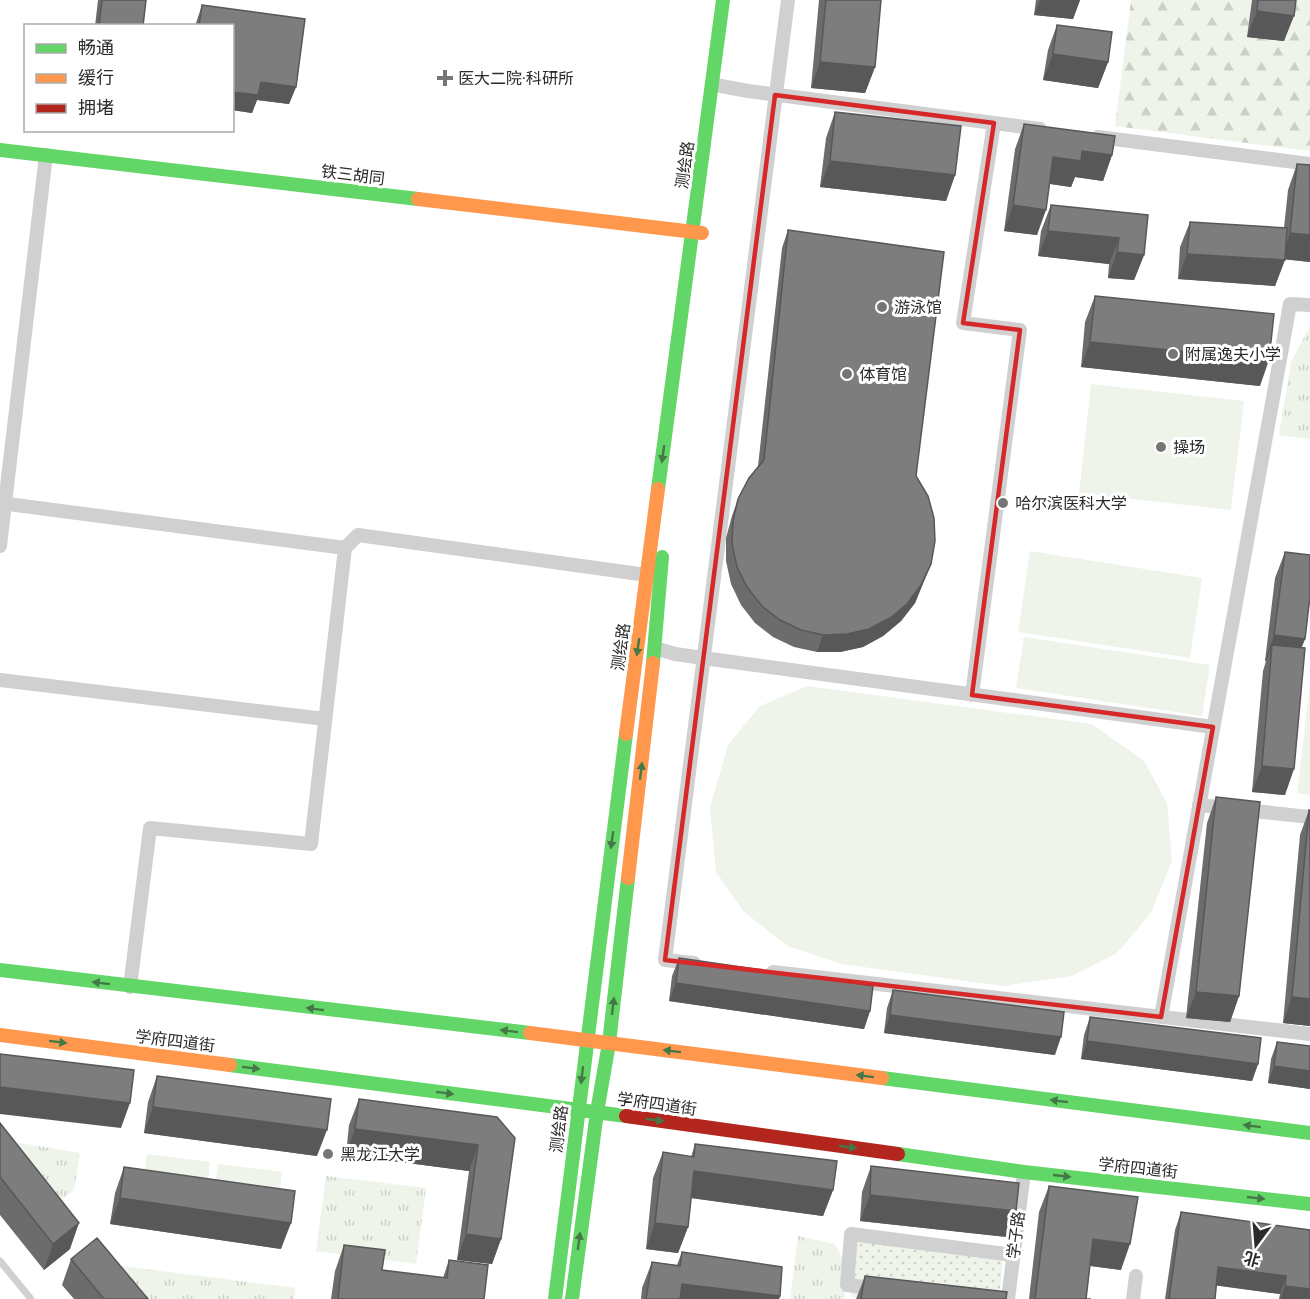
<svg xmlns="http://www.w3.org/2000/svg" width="1310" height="1299" viewBox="0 0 1310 1299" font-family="'Roboto Condensed','Noto Sans SC',sans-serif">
<defs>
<pattern id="grass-tufts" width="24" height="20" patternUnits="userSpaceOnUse" patternTransform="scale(1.5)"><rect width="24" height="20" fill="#eef4e9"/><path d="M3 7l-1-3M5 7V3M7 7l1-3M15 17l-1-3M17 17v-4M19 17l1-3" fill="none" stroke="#ccd1c8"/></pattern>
<pattern id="forest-firs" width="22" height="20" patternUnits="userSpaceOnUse" patternTransform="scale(1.5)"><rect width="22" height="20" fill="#eef4e9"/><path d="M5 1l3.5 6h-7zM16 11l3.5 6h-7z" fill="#ccd1c8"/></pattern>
<pattern id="garden-dots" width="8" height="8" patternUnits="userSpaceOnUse" patternTransform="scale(1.5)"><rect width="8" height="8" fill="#eef4e9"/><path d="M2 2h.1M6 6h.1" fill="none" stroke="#ccd1c8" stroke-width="1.8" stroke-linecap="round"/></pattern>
</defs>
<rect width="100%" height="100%" fill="#fff"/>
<!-- grass -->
<path fill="url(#grass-tufts)" d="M1310 326V439L1279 435 1291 362Z
M14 1142 80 1153 74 1190 52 1208Z
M326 1176 426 1188 416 1264 316 1251Z
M798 1236 835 1244C847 1266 849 1274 844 1299H790Z
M113 1265 295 1288 294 1299H120Z"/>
<!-- forest -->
<path fill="url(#forest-firs)" d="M1131 0H1252L1247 37 1290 0H1310V151L1115 126Z"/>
<!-- garden -->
<path fill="url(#garden-dots)" d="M857 1239 1003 1257 999 1299H869L851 1297Z"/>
<!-- pitch -->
<path fill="#eef4e9" d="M1091 384 1244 401 1231 510 1079 493Z
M1030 551 1202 578 1190 658 1018 632Z
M1024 637 1210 665 1202 716 1016 688Z
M1310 684V795L1297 793Z
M807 686 1092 724 1144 761 1167 803 1172 861 1151 913 1117 953 1072 976 1003 986 841 964 788 946 744 912 716 872 710 807 728 745 760 706Z
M147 1154 210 1162 206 1198 142 1190Z
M218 1164 282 1172 278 1207 213 1199Z"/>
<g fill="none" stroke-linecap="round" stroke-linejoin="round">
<!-- lane -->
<path stroke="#d0d0d0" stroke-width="7" d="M0 1261 31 1299"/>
<!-- street -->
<path stroke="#d0d0d0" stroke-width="14" d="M721 86 748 91 1040 129
M1098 137 1310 164
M0 503 345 548 358 535 654 576
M0 546 46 155
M655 648 675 654 703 658 1213 727
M0 680 325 719
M972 695 1020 330 963 323 994 123
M1199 805 1310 817
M694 963 665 960 788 0
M773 972 1310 1034
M130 987 150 828 311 844 345 548
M1161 1017 1290 304 1310 305
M879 1289 847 1285 851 1234 1013 1255
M1008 1299 1024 1172
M1133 1299 1136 1276"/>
<!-- fast -->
<path stroke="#63d668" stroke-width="14" d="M0 150 418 199
M658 489 723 0
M653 663 662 557
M0 970 530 1033
M230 1065 626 1116
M882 1078 1310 1133
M898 1154 1024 1172 1310 1204
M555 1299 626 734
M572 1299 597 1112 609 1043 628 878"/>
<!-- slow -->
<path stroke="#ff974d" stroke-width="14" d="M418 199 702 233
M626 734 658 489
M628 878 653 663
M530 1033 882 1078
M0 1035 230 1065"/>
<!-- jam -->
<path stroke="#b3261e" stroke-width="14" d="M626 1116 898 1154"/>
</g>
<!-- wall -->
<path fill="#6c6c6c" d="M98 0H146L143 26H95Z
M819 0H881L875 67 865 93 811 88Z
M1036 0H1080L1073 19 1034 15Z
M1252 0H1296L1284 41 1247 37Z
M202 5 305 19 296 87 289 104 257 100 252 113 232 110V26H195Z
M1057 25 1108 62 1098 88 1043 80 1048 50Z
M835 112 955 175 946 201 820 187 826 138Z
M1024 124 1112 155 1103 181 1075 177 1071 187 1050 184 1037 235 1004 231 1015 149Z
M1297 164 1310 165V262L1285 259 1275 286 1178 279 1180 247 1190 222 1284 228 1288 190Z
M1051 205 1148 215 1144 255 1134 280 1108 278 1109 264 1038 256 1041 231Z
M788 230 916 476 931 564 915 603 901 621 883 636 863 647 840 652H817L794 647 773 637 755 623 741 605 731 584 726 561V538L732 516 738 499 758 466 782 248Z
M1095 296 1260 386 1081 367 1085 322Z
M1285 552 1305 639 1301 648 1285 795 1252 792 1263 671 1266 661H1265L1275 578Z
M1216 797 1239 996 1230 1022 1186 1018 1207 823Z
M1309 810 1310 1026 1283 1023 1300 835Z
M679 958 870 1011 864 1029 669 1001 672 976Z
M893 990 1055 1055 884 1033 887 1008Z
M1090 1017 1258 1064 1252 1081 1081 1059 1084 1035Z
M1277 1042 1310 1046V1089L1268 1083 1271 1059Z
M157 1076 317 1156 144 1133 148 1102Z
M359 1099 497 1117 501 1239 492 1264 457 1260 469 1171 346 1155 349 1125Z
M0 1123 70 1249 44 1270 0 1215Z
M695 1144 833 1190 823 1216 691 1198 688 1227 678 1253 646 1249 653 1178 663 1152 691 1157Z
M871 1166 1007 1237 860 1221 862 1192Z
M124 1167 281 1249 110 1224 115 1193Z
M1049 1186 1121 1270 1090 1266 1086 1299H1091H1029L1039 1212Z
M1181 1212 1310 1230V1299H1279L1280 1294 1216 1285 1215 1299H1165L1175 1230Z
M344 1245 382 1270 443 1278 449 1260 484 1299H331L335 1271Z
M682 1252 780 1296 779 1299H641L642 1288 652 1262 677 1265Z
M71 1259 148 1299H74L62 1285Z
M865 1276 1006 1299H856Z"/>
<!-- shaded-wall -->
<path fill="#585858" d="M1040 0H1080L1073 19 1034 15Z
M1257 11 1294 16 1284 41 1247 37Z
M1053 54 1108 62 1098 88 1043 80Z
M820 62 875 67 865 93 811 88Z
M261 82 296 87 289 104 257 100 252 113 232 110V92Z
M1082 151 1112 155 1103 181 1075 177 1071 187 1044 183 1053 157Z
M830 161 955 175 946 201 820 187Z
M1013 205 1046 210 1037 235 1004 231Z
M1048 231 1119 238 1109 264 1038 256Z
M1290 233 1310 235V262L1281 259Z
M1117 252 1144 255 1134 280 1108 278Z
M1187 254 1285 260 1275 286 1178 279Z
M1090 342 1269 360 1260 386 1081 367Z
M931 564 915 603 901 621 883 636 863 647 840 652H817L823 635Z
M1274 635 1305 639 1295 665 1272 645 1266 661H1265Z
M1262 766 1294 769 1285 795 1252 792Z
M676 983 870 1011 864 1029 669 1001Z
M1196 992 1239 996 1230 1022 1186 1018Z
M1292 997 1310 999V1026L1283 1023Z
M890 1015 1061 1037 1055 1055 884 1033Z
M1087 1041 1258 1064 1252 1081 1081 1059Z
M1274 1066 1310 1071V1089L1268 1083Z
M0 1087 130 1103 121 1128 0 1114Z
M153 1107 327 1130 317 1156 144 1133Z
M355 1129 478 1145 469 1171 346 1155Z
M694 1171 833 1190 823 1216 684 1197Z
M870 1195 1016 1211 1007 1237 860 1221Z
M120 1198 291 1223 281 1249 110 1224Z
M79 1223 70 1249 44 1270 53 1244Z
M655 1223 688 1227 678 1253 646 1249Z
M466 1234 501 1239 492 1264 457 1260Z
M1093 1239 1130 1244 1121 1270 1084 1265Z
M1218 1267 1286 1276 1280 1294 1212 1285Z
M682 1284 780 1296 779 1299H676Z
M1285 1286 1310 1289V1299H1280Z"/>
<!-- building -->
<path fill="#7d7d7d" stroke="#585858" stroke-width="1.5" d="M102 0H146L143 26H99Z
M826 0H881L875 67 820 62Z
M1258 0H1296L1294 16 1257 11Z
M202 5 305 19 296 87 261 82 258 95 232 92V26H199Z
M1057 25 1112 32 1108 62 1053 54Z
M835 112 961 126 955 175 830 161Z
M1024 124 1115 136 1112 155 1082 151 1081 161 1053 157 1046 210 1013 205Z
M1297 164 1310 165V235L1290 233Z
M1051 205 1148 215 1144 255 1117 252 1119 238 1048 231Z
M1190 222 1287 228 1285 260 1187 254Z
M788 230 944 252 916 476 928 496 934 518 935 541 931 564 921 585 907 604 890 618 869 629 847 634 823 635 801 630 780 620 762 606 747 587 737 567 732 544 733 521 738 499 749 478 764 460Z
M1095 296 1274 314 1269 360 1090 342Z
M1285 552 1310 555V596L1305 639 1274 635Z
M1272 645 1305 648 1294 769 1262 766Z
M1216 797 1260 802 1239 996 1196 992Z
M1309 810H1310V999L1292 997Z
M679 958 873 986 870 1011 676 983Z
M893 990 1064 1012 1061 1037 890 1015Z
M1090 1017 1261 1038 1258 1064 1087 1041Z
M1277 1042 1310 1046V1071L1274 1066Z
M0 1054 134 1070 130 1103 0 1087Z
M157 1076 331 1099 327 1130 153 1107Z
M359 1099 497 1117 515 1138 501 1239 466 1234 478 1145 355 1129Z
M0 1123 79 1223 53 1244 0 1177Z
M695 1144 837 1161 833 1190 694 1171 688 1227 655 1223 663 1152 694 1157Z
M871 1166 1019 1183 1016 1211 870 1195Z
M124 1167 295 1191 291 1223 120 1198Z
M1049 1186 1138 1197 1130 1244 1093 1239 1086 1299H1091H1035Z
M1181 1212 1310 1230V1289L1285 1286 1286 1276 1218 1267 1215 1299H1169Z
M97 1238 148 1299H104L71 1259Z
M344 1245 385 1250 382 1270 447 1278 449 1260 488 1265 484 1299H338Z
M682 1252 782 1267 780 1296 682 1284 680 1299H646L652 1262 680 1266Z
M865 1276 1007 1292 1006 1299H861Z"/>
<!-- one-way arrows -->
<defs><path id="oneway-solid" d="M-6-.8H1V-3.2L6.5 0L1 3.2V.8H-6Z" transform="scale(1.5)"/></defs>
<g fill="#447846">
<use href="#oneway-solid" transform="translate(663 454) rotate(98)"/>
<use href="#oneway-solid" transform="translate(638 647) rotate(98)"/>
<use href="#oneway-solid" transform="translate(641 771) rotate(-83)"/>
<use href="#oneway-solid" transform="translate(612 840) rotate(98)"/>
<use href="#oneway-solid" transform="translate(101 983) rotate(-173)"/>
<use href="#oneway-solid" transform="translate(613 1006) rotate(-83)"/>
<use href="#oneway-solid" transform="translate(315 1009) rotate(-173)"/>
<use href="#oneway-solid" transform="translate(509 1031) rotate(-173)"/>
<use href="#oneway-solid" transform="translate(58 1042) rotate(7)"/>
<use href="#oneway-solid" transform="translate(672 1051) rotate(-173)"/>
<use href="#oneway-solid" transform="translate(251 1068) rotate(7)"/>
<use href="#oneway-solid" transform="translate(582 1075) rotate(97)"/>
<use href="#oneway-solid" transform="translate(865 1076) rotate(-173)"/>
<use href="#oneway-solid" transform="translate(445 1093) rotate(7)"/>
<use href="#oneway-solid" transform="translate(1059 1101) rotate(-173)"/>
<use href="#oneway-solid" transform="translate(655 1120) rotate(8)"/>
<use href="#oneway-solid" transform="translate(1252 1126) rotate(-173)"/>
<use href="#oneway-solid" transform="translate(848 1147) rotate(8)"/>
<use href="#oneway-solid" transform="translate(1062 1176) rotate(6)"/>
<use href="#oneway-solid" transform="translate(1256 1198) rotate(6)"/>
<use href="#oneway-solid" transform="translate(579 1241) rotate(-82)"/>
</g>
<!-- marked area -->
<path fill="none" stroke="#d62828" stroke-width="4.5" stroke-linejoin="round" d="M775 95 994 123 963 323 1020 330 972 695 1213 727 1161 1017 665 960Z"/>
<!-- markers -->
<g fill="#757575" stroke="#fff" stroke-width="2">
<path d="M442 69h6v6h6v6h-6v6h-6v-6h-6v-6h6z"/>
<circle cx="882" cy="307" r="6"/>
<circle cx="1173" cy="354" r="6"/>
<circle cx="847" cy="374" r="6"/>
<circle cx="1161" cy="447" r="6"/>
<circle cx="1003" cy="503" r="6"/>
<circle cx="328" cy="1154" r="6"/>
</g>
<g text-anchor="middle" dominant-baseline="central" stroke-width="6" stroke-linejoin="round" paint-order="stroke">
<!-- poi labels -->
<g font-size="16" fill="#2b2b2b" stroke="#fff" text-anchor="start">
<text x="458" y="78">医大二院·科研所</text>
<text x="894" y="307">游泳馆</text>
<text x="1185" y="354">附属逸夫小学</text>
<text x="859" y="374">体育馆</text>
<text x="1173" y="447">操场</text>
<text x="1015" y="503">哈尔滨医科大学</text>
<text x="340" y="1154">黑龙江大学</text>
</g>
<!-- street labels -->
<g font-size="16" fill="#2b2b2b" stroke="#fff">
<text transform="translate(685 165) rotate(-82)">测绘路</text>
<text transform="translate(353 175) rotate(7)">铁三胡同</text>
<text transform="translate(621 647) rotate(-82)">测绘路</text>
<text transform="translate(175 1041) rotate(7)">学府四道街</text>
<text transform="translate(657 1104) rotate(8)">学府四道街</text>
<text transform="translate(559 1129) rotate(-83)">测绘路</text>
<text transform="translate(1138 1168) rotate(6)">学府四道街</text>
<text transform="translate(1016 1235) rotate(-83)">学子路</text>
</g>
</g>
<!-- legend -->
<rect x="24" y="24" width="210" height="108" fill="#ffffff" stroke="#aaaaaa" stroke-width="1.5"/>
<rect x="36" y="44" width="30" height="9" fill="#63d668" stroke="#aaaaaa" stroke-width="1.5"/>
<text x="78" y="54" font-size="18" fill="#2b2b2b">畅通</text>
<rect x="36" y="74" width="30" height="9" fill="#ff974d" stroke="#aaaaaa" stroke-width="1.5"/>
<text x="78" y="84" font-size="18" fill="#2b2b2b">缓行</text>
<rect x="36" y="104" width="30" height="9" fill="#b3261e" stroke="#aaaaaa" stroke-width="1.5"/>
<text x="78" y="114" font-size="18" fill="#2b2b2b">拥堵</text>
<!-- north arrow -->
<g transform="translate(1256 1245) rotate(196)" stroke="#ffffff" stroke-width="4.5" paint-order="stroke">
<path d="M0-4.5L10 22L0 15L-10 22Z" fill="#2b2b2b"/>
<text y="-9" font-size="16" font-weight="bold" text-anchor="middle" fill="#2b2b2b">北</text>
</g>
</svg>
